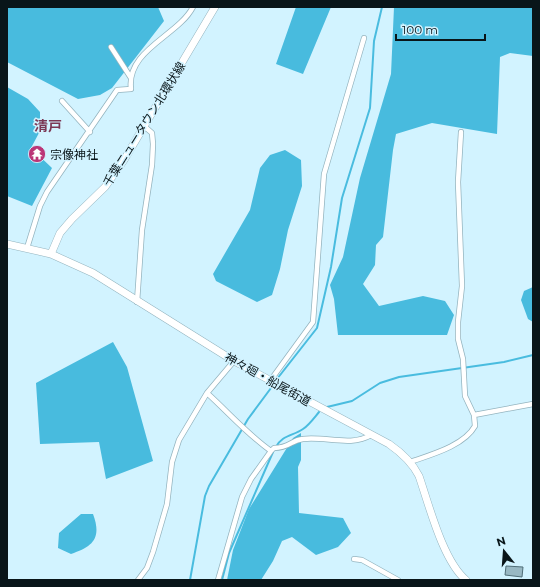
<svg xmlns="http://www.w3.org/2000/svg" width="540" height="587" viewBox="0 0 540 587" font-family="Montserrat,'Noto Sans JP',sans-serif">
<rect width="100%" height="100%" fill="#d2f3ff"/>
<!-- forest -->
<path fill="#48bbde" d="M7 7H158L164 21 112 88 100 95 78 99 7 62Z
M296 7H331L303 74 276 64Z
M394 7H533V56L510 53 500 57 497 134 432 123 396 134 393 150 383 237 376 245 375 265 363 284 379 306 423 296 445 301 454 315 447 335H338L334 299 330 285 343 257 360 178 391 74Z
M7 87 28 99 40 112V131L31 148 52 168 32 206 7 196Z
M285 150 301 160 302 186 288 230 280 269 272 295 257 302 216 281 213 274 250 210 260 168 270 155Z
M533 287V322L528 319 521 300 524 291Z
M113 342 127 367 153 461 106 479 99 442 40 444 36 383Z
M301 433V460L298 467 299 513 343 518 351 533 338 547 316 555 292 537 282 541 273 561 261 580H227L233 550 249 509 293 438Z
M81 514H93C102 538 93 547 71 554L58 548 59 533Z"/>
<g fill="none" stroke-linecap="round" stroke-linejoin="round">
<!-- stream -->
<path stroke="#49bcdf" stroke-width="2" d="M277 379 317 328 331 267 342 198 370 108 374 41 382 7
M327 407 352 401 380 383 399 377 504 362 533 355
M276 447C282 435 293 436 303 429 309 425 314 418 319 412
M190 580 205 496 209 486 248 419 271 388
M222 580 229 553 273 452"/>
</g>
<!-- building -->
<path fill="#98b8c3" stroke="#4f6d77" d="M32.5 154a4.5 4.5 0 1 1 9 0a4.5 4.5 0 1 1-9 0Z
M506 566 523 567 522 577 505 575Z"/>
<g fill="none" stroke-linecap="round" stroke-linejoin="round">
<defs>
<path id="street" d="M111 47 131 78
M62 101 90 132
M27 248 40 206 47 192 117 90 131 89C126 50 178 36 193 7
M137 302 142 230 152 165 153 144 152 133 144 126
M270 381 313 322 324 174 364 38
M207 393C229 413 247 434 271 451
M474 415 533 404
M410 462C430 455 464 446 475 426L474 415 465 396 463 359 458 339V322L462 286 458 182 461 132
M354 559 362 560 398 580
M138 580 147 568 153 552 167 504 172 462 179 440 207 393 234 361
M218 580 242 497 251 479 271 451 274 448C290 448 291 440 303 439 325 436 351 447 371 435"/>
<path id="secondary" d="M7 244 51 254 93 273 234 361 389 444C402 453 412 462 419 476 429 505 443 561 466 580
M51 254 60 233 72 219 105 187 124 160 215 7"/>
</defs>
<!-- street casing -->
<use href="#street" stroke="#94b4bf" stroke-width="6"/>
<!-- secondary casing -->
<use href="#secondary" stroke="#94b4bf" stroke-width="8"/>
<!-- street -->
<use href="#street" stroke="#fff" stroke-width="4.5"/>
<!-- secondary -->
<use href="#secondary" stroke="#fff" stroke-width="7"/>
</g>
<!-- icons -->
<defs>
<symbol id="temple-disc" viewBox="-11 -11 22 22"><circle r="9.5" fill="#bb3577" stroke="#d2f3ff"/><path d="M0-6L5-2H3V0L6.5 2.5H4V6H1.5V3h-3V6H-4V2.5H-6.5L-3 0V-2H-5Z" fill="#fff"/></symbol>
</defs>
<g fill-rule="evenodd">
<use href="#temple-disc" x="27" y="144" width="20" height="20"/>
</g>
<g text-anchor="middle" dominant-baseline="central" stroke-width="3" stroke-linejoin="round" paint-order="stroke">
<!-- street labels -->
<g font-size="12" fill="#091519" stroke="#d2f3ff">
<text transform="translate(144 124) rotate(-58)">千葉ニュータウン北環状線</text>
<text transform="translate(268 379) rotate(29)">神々廻・船尾街道</text>
</g>
<!-- poi labels -->
<g font-size="12" fill="#091519" stroke="#d2f3ff" text-anchor="start">
<text x="50" y="154">宗像神社</text>
</g>
<!-- quarter labels -->
<g font-size="14" font-weight="bold" fill="#7b3855" stroke="#d2f3ff">
<text x="48" y="126">清戸</text>
</g>
</g>
<!-- border -->
<rect width="540" height="587" fill="none" stroke="#091519" stroke-width="16"/>
<!-- north arrow -->
<g transform="translate(504 551) rotate(343)" stroke="#d2f3ff" stroke-width="3" paint-order="stroke">
<path d="M0-3L7 15L0 10L-7 15Z" fill="#091519"/>
<text y="-6" font-size="11" font-weight="bold" text-anchor="middle" fill="#091519">N</text>
</g>
<!-- scale -->
<path d="M396 34v6h89v-6" fill="none" stroke="#091519" stroke-width="2"/>
<text x="402" y="34" font-size="12" fill="#091519" stroke="#d2f3ff" stroke-width="3" paint-order="stroke">100 m</text>
</svg>
